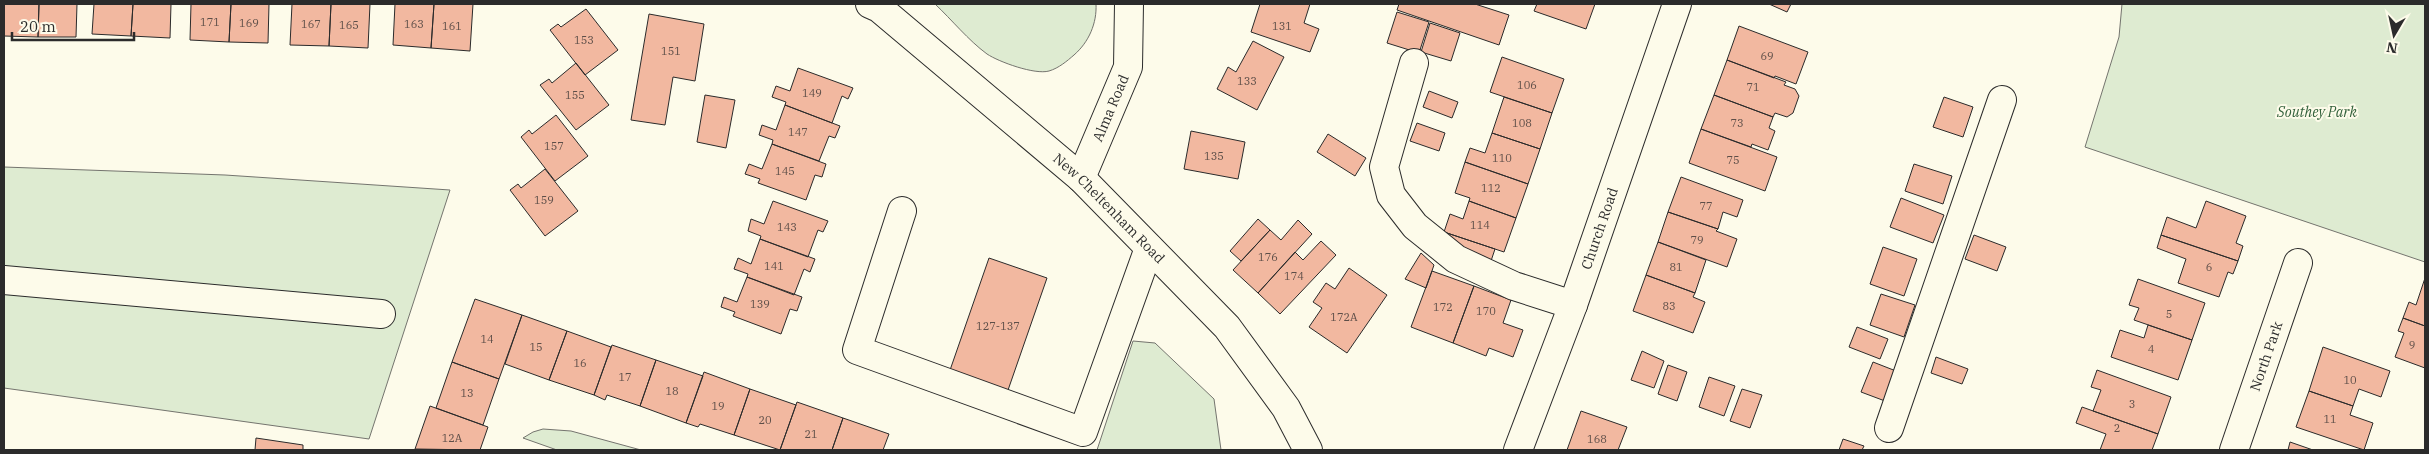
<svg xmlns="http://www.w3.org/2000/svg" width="2429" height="454" viewBox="0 0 2429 454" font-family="'IBM Plex Serif',serif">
<rect width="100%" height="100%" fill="#fdfbea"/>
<!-- green -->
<path fill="#deebd1" stroke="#74746e" d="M935 4H1096C1097 23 1089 42 1074 55 1067 61 1059 68 1049 71 1035 75 999 62 987 54 968 40 952 20 935 4Z
M2122 4H2425V262L2085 147 2119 37Z
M4 167 225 175 450 190 369 439 4 388Z
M1133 341 1155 343 1214 399 1221 450H1097Z
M543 429 571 431 641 450H557L523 438 533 432Z"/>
<!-- building -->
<path fill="#f2b8a0" stroke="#2b2b2b" d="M4 4H39L38 37 4 36Z
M39 4H77L76 37H38Z
M94 4H133L131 36 92 34Z
M133 4H171L170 38 131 36Z
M191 4H231L229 42 190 40Z
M231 4H269L268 43 229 42Z
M292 4H331L329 46 290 45Z
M331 4H370L368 48 329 46Z
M395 4H434L431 48 393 45Z
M434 4H473L470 51 431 48Z
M1260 4H1310L1304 23 1319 29 1310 52 1251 32Z
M1399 4H1475L1509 15 1499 45 1397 10Z
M1537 4H1595L1586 29 1534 11Z
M1769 4H1791L1787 12Z
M586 9 618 50 585 75 550 30 558 24 561 27Z
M1397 12 1429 22 1419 53 1387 43Z
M649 14 704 24 695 81 673 77 665 125 631 120Z
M1430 23 1460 33 1451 61 1421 52Z
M1739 26 1808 52 1796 84 1775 76 1774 78 1727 60Z
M1253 41 1284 57 1257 110 1217 89 1228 67 1236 72Z
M1502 57 1564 79 1552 113 1490 92Z
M1727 60 1786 82 1784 85 1795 89 1799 96 1793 113 1787 117 1775 113 1773 117 1714 95Z
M576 63 609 105 576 130 540 85 549 79 552 83Z
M798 68 853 88 848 99 842 96 832 123 785 105 786 102 772 97 776 86 790 91Z
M1429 91 1458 102 1452 118 1423 107Z
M705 95 735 100 726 148 697 142Z
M1714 95 1773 117 1769 128 1775 131 1768 150 1752 144 1751 147 1701 129Z
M1504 97 1552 113 1540 149 1492 133Z
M1944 97 1973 107 1963 137 1933 127Z
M785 105 840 126 835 138 829 136 819 161 772 144 773 140 759 135 762 125 776 130Z
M556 115 588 156 555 181 521 137 529 130 532 134Z
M1417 123 1445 133 1439 151 1410 141Z
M1701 129 1777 157 1765 191 1689 163Z
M1191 131 1245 142 1238 179 1184 169Z
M1492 133 1540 149 1528 184 1465 162 1470 148 1485 153Z
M1328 134 1366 158 1355 176 1317 152Z
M772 144 826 164 822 177 815 175 806 200 758 183 760 179 745 174 749 164 762 169Z
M1465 162 1528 184 1516 218 1469 201 1470 198 1455 193Z
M1914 164 1952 176 1943 204 1905 191Z
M545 169 578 211 545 236 510 190 518 184 521 188Z
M1681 177 1743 200 1737 217 1723 212 1718 229 1668 212Z
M1901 198 1944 215 1933 243 1890 227Z
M773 201 828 221 823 232 818 230 808 257 760 239 761 236 748 231 751 219 764 224Z
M1469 201 1516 218 1504 252 1444 232 1450 214 1463 219Z
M2206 201 2246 216 2236 243 2243 246 2238 261 2161 235 2167 217 2196 228Z
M1668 212 1718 229 1716 231 1737 239 1727 267 1658 242Z
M1258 219 1270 230 1241 261 1230 251Z
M1298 220 1312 234 1258 293 1233 270 1270 230 1281 240Z
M1444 232 1495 249 1490 264 1443 236Z
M1974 235 2006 247 1997 271 1965 259Z
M2161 235 2238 261 2233 274 2228 272 2219 297 2178 283 2186 259 2157 248Z
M760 239 815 259 810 272 804 269 794 295 747 277 748 274 734 269 738 258 751 264Z
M1321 241 1336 255 1280 314 1258 293 1295 252 1303 260Z
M1658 242 1706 260 1695 293 1646 275Z
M1883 247 1917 259 1904 296 1870 284Z
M1421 253 1434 265 1426 288 1405 279Z
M989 258 1047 278 1007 393 949 373Z
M1349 268 1387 295 1347 353 1309 327 1322 308 1313 302 1326 283 1335 289Z
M1432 271 1474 286 1453 343 1411 327Z
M1646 275 1695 293 1693 297 1705 302 1693 333 1633 311Z
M747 277 802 297 797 311 790 309 781 334 733 316 735 312 721 307 724 297 737 302Z
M2425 278V326L2403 318 2409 302 2416 305Z
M2138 279 2205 303 2192 340 2134 320 2139 308 2129 305Z
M1474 286 1511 300 1503 323 1523 330 1513 357 1489 348 1486 356 1453 343Z
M1881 294 1915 305 1904 337 1870 325Z
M475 299 522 315 499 379 452 362Z
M522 315 567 331 549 380 505 364Z
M2403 318 2425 326V368L2395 357 2404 333 2398 331Z
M2148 325 2192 340 2178 380 2111 357 2120 330 2144 338Z
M1857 327 1888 339 1880 359 1849 347Z
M567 331 611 347 594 395 549 380Z
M612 345 656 360 640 406 607 395 605 400 594 395Z
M2323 347 2390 371 2381 397 2359 389 2353 406 2309 391Z
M1642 351 1664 361 1654 388 1631 380Z
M1936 357 1968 369 1962 384 1931 373Z
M656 360 703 376 686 423 640 406Z
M452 362 499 379 483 425 436 408Z
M1873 362 1896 371 1885 401 1861 392Z
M1668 365 1687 372 1677 401 1658 394Z
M2097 370 2171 397 2158 434 2093 411 2101 390 2091 387Z
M704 372 750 389 734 435 700 424 698 427 686 423Z
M1709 377 1735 386 1724 416 1699 407Z
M750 389 796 405 780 450 734 435Z
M1742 389 1762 395 1750 428 1730 421Z
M2309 391 2353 406 2350 415 2373 423 2364 450 2296 427Z
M797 402 843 418 832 450H780Z
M430 406 488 427 480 450 415 449Z
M2082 407 2158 434 2152 450H2100L2106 434 2076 423Z
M1581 411 1627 427 1618 450H1567Z
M843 418 889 434 883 450H832Z
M256 438 303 445V450H255Z
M1843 439 1864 446 1862 450H1839Z
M2290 442 2313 450H2288Z"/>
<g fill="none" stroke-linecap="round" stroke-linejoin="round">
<defs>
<g id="minor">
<path id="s1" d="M870 4 879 8 1081 178 1227 327 1286 408 1308 450"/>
<path d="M1414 63 1384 167 1391 195 1415 226 1456 259 1514 286 1573 305"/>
<path id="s2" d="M1081 178 1128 67 1129 4"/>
<path d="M902 211 857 350 1083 432 1149 248"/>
<path d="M4 280 381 314"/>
<path d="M1889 428 2002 100"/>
<path id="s3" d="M1518 450 1573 305 1677 4"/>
<path id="s4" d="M2234 450 2298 263"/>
</g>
</defs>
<!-- minor casing -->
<use href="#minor" stroke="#2b2b2b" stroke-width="30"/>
<!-- minor -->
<use href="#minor" stroke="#fdfbea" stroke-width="28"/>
</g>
<g text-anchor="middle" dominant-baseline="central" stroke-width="4" stroke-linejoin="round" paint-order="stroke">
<!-- number labels -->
<g font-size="11" fill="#5d4e48">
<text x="210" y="22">171</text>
<text x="249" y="23">169</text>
<text x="311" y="24">167</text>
<text x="414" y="24">163</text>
<text x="349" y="25">165</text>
<text x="452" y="26">161</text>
<text x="1282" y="26">131</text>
<text x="584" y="40">153</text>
<text x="671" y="51">151</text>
<text x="1767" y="56">69</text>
<text x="1247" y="81">133</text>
<text x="1527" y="85">106</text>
<text x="1753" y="87">71</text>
<text x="812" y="93">149</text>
<text x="575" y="95">155</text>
<text x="1522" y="123">108</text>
<text x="1737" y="123">73</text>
<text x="798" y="132">147</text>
<text x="554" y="146">157</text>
<text x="1214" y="156">135</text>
<text x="1502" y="158">110</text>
<text x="1733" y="160">75</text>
<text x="785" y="171">145</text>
<text x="1491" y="188">112</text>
<text x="544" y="200">159</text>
<text x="1706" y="206">77</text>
<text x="1480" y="225">114</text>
<text x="787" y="227">143</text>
<text x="1697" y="240">79</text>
<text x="1268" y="257">176</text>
<text x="774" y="266">141</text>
<text x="1676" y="267">81</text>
<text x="2209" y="267">6</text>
<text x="1294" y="276">174</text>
<text x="760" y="304">139</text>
<text x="1669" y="306">83</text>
<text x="1443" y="307">172</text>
<text x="1486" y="311">170</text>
<text x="2169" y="314">5</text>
<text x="1344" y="317">172A</text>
<text x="998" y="326">127-137</text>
<text x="487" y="339">14</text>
<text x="2412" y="345">9</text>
<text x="536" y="347">15</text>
<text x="2151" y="349">4</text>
<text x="580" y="363">16</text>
<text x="625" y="377">17</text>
<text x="2350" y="380">10</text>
<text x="672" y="391">18</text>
<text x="467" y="393">13</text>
<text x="2132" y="404">3</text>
<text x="718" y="406">19</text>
<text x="2330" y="419">11</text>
<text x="765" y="420">20</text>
<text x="2117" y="428">2</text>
<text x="811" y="434">21</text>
<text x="452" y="438">12A</text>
<text x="1597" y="439">168</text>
</g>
<!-- street labels -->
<g font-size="14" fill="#2b2b2b" stroke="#fdfbea">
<text stroke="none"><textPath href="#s2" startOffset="76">Alma Road</textPath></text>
<text stroke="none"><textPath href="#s1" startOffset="315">New Cheltenham Road</textPath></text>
<text stroke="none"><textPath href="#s3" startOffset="236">Church Road</textPath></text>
<text stroke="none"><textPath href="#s4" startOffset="99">North Park</textPath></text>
</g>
<!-- park labels -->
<g font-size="14" font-style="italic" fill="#34623c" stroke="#fdfbea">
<text x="2317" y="112">Southey Park</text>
</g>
</g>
<!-- border -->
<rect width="2429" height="454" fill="none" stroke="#2b2b2b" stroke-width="10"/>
<!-- north arrow -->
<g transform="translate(2394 35) rotate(189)" stroke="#fdfbea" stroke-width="4" paint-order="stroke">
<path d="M0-4L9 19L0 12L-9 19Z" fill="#2b2b2b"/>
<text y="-8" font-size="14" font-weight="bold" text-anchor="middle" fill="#2b2b2b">N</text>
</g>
<!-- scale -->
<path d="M12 32v8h122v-8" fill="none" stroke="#2b2b2b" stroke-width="2.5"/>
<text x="20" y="32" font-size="15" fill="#2b2b2b" stroke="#fdfbea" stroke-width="4" paint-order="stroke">20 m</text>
</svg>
